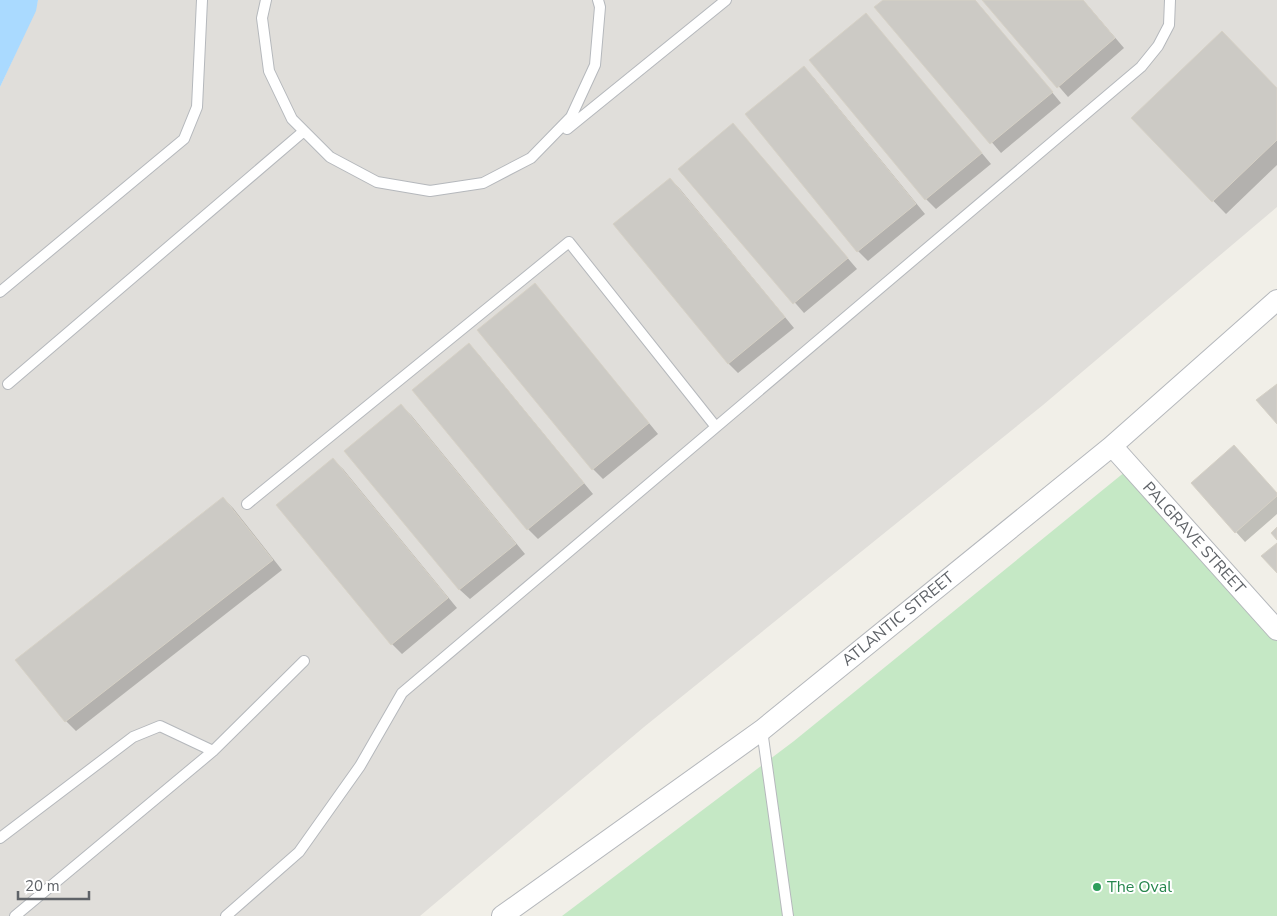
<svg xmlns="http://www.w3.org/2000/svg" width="1277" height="916" viewBox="0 0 1277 916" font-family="'Nunito Sans',sans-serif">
<rect width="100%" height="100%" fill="#f1efe8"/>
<!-- industrial -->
<path fill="#e0deda" d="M38 0H1277V207L1043 405 644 727 420 916H0V87L35 11Z"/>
<!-- green -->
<path fill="#c5e8c5" d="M1131 467 1277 630V916H562L794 741Z"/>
<!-- water -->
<path fill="#aadaff" d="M0 0H38L36 11 0 87Z"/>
<!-- shadow -->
<path fill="#0003" d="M885 0H975L1061 103 1001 153 876 7Z
M984 0H1083L1124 48 1068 97Z
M866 15 991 164 936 209 926 199Z
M804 68 814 78 925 214 868 261 858 251Z
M1277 89V165L1226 214 1133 118Z
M742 134 857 269 804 313 679 170Z
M670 179 680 189 794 328 738 373 728 363Z
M544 295 658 434 603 479 593 469Z
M469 345 479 355 593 494 538 539 528 529Z
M401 406 411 415 525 554 470 599 460 590 346 451Z
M333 460 343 469 457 608 402 654 392 644Z
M1277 494V514L1245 542 1236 532Z
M223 498 233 508 282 570 76 731 66 721Z"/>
<!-- building -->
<path fill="#cccac5" stroke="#d6d1c6" d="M883 0H975L1053 92 990 144 874 7Z
M982 0H1083L1115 38 1057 88Z
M866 13 982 153 925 200 809 60Z
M1222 31 1277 88V140L1212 202 1131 118Z
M804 66 916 204 857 252 745 114Z
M733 123 848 258 793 304 678 169Z
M670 178 785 317 728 364 613 224Z
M535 283 649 423 592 470 477 330Z
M469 343 584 483 527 530 412 390Z
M1277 384V424L1256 400Z
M401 404 516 544 459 590 344 451Z
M1234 445 1277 493V496L1235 533 1191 483Z
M333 458 448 598 391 645 276 505Z
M223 497 273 560 65 722 15 660Z
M1277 527V540L1271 533Z
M1277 543V573L1261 556Z"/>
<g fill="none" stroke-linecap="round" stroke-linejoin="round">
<defs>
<path id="lane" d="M266 0 262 18 269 71 292 119 330 157 377 182 430 191 483 183 531 158 571 117 595 65 600 7 598 0
M567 129 726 0
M0 292 184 139 197 107 202 0
M8 384 304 131
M247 504 569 242 716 427
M762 730 788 916
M0 838 133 737 160 726 213 751
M15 916 213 751 304 661
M226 916 299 852 360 766 402 693 1141 67 1158 46 1169 25 1170 0"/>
<path id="street" d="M1112 446 1277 630
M502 916 762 730 1112 446 1277 300"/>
</defs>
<!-- lane casing -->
<use href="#lane" stroke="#b5b8bc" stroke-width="12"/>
<!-- street casing -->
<use href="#street" stroke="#b5b8bc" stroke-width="22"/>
<!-- lane -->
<use href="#lane" stroke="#fff" stroke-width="10"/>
<!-- street -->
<use href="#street" stroke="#fff" stroke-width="20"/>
</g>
<!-- markers -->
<circle fill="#2e9e5b" stroke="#fff" stroke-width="2" cx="1097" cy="887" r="5"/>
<g text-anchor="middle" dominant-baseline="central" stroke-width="4" stroke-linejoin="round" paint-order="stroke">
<!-- street labels -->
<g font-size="16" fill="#5f6368" stroke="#fff">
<text transform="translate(1194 538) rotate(48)">PALGRAVE STREET</text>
<text transform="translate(898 619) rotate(-39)">ATLANTIC STREET</text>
</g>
<!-- leisure labels -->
<g font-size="16" fill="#27864d" stroke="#fff" text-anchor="start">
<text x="1107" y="887">The Oval</text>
</g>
</g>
<!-- scale -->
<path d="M18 891v8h71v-8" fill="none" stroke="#5f6368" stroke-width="2.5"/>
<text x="25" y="891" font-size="15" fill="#5f6368" stroke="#ffffff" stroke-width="4" paint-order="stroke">20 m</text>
</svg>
